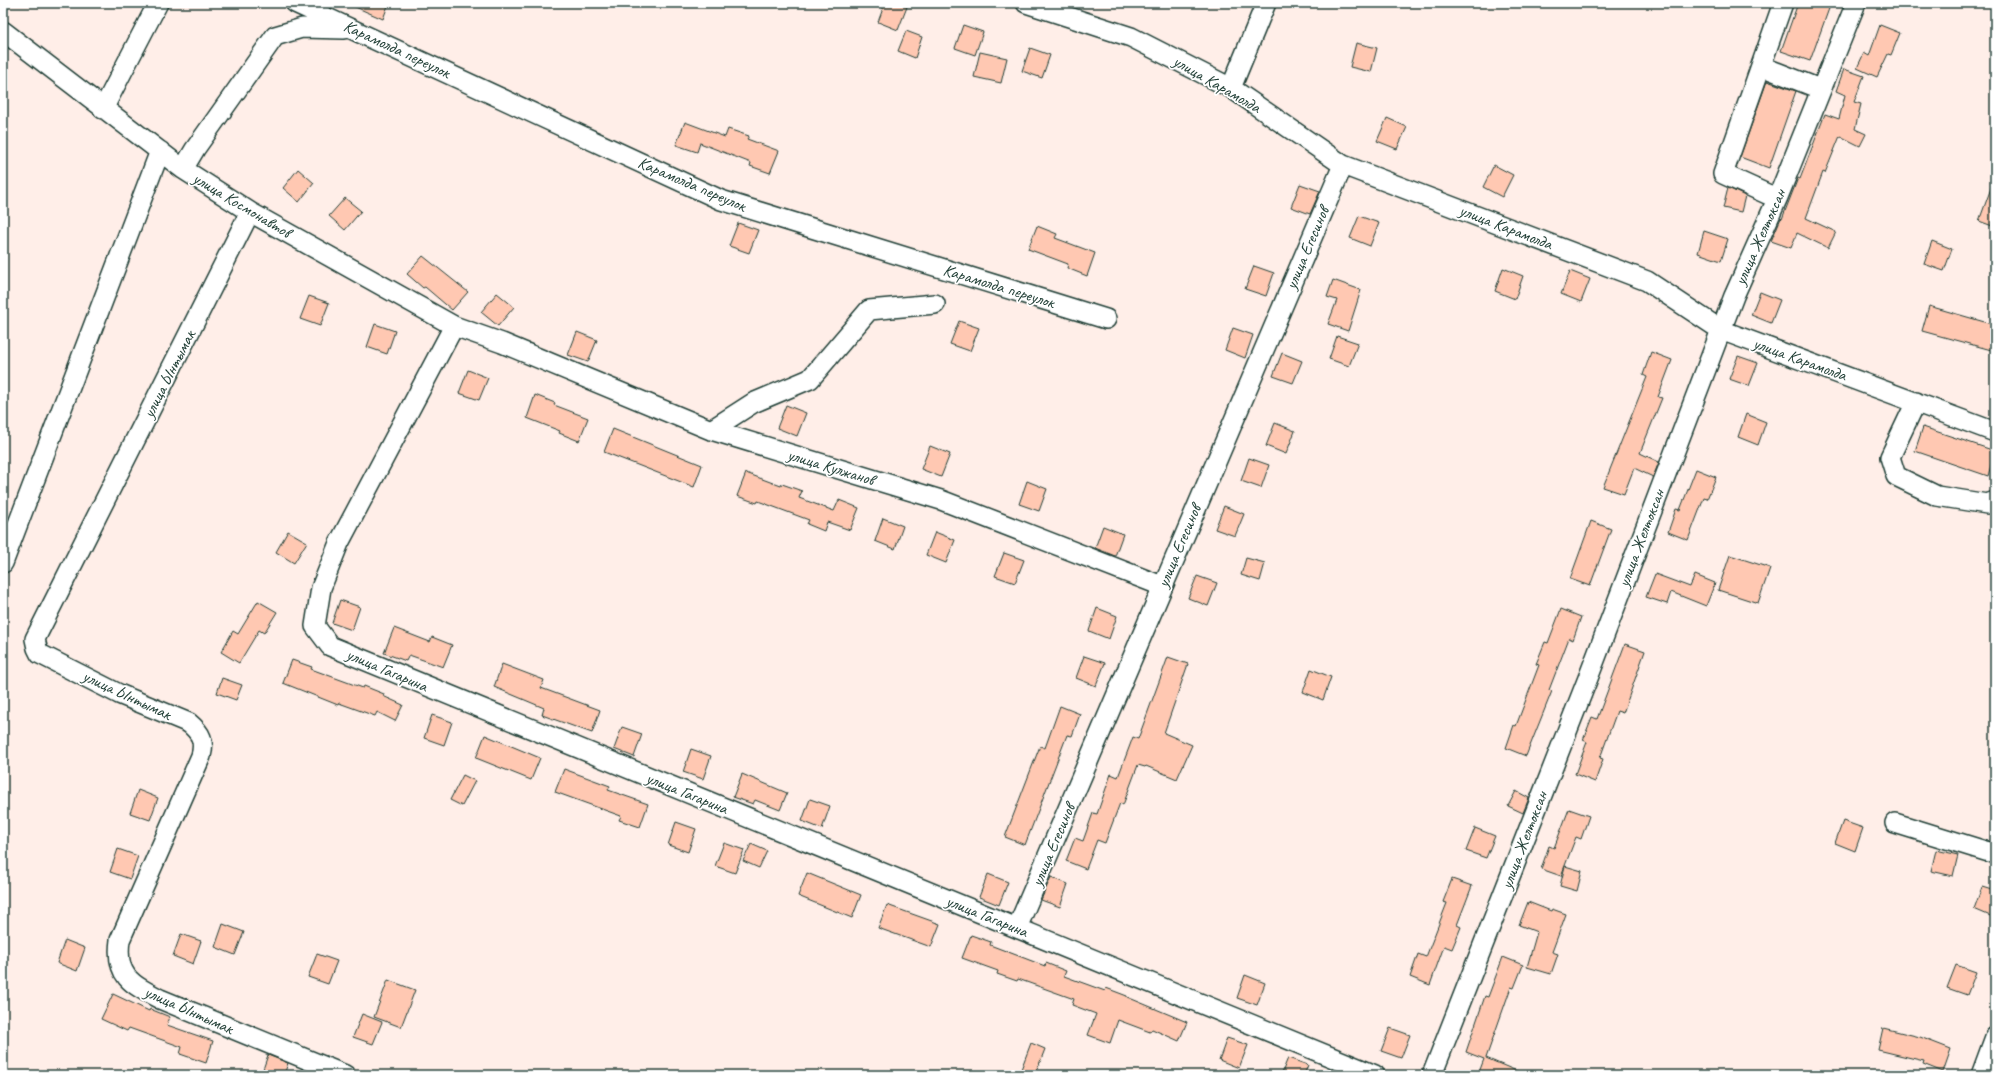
<svg xmlns="http://www.w3.org/2000/svg" width="1998" height="1078" viewBox="0 0 1998 1078" font-family="Caveat,sans-serif">
<rect width="100%" height="100%" fill="#ffeee8"/>
<filter id="ink" filterUnits="userSpaceOnUse"><feTurbulence type="fractalNoise" baseFrequency=".025" numOctaves="2"/><feDisplacementMap in="SourceGraphic" scale="8" xChannelSelector="R" yChannelSelector="G"/><feConvolveMatrix kernelMatrix="1 2 1 2 8 2 1 2 1" color-interpolation-filters="sRGB"/></filter>
<g filter="url(#ink)">
<!-- building -->
<path fill="#ffc8b2" stroke="#1f3d34" d="M346 3H389L383 19Z
M885 3H897L907 7 898 30 878 22Z
M1798 3H1831L1810 61 1781 51Z
M963 25 983 32 975 55 955 48Z
M1880 25 1900 33 1891 55 1888 54 1877 77 1857 68 1864 53 1869 56Z
M906 31 922 37 915 58 898 51Z
M1356 43 1377 48 1371 72 1350 67Z
M1030 48 1050 55 1042 78 1022 71Z
M980 52 1007 58 1001 83 974 77Z
M1844 69 1864 76 1854 102 1861 104 1855 129 1866 134 1860 146 1840 136 1825 173 1823 172 1806 218 1836 232 1828 248 1797 233 1791 248 1771 241 1781 218 1782 219 1798 178 1800 179 1825 114 1839 119 1845 95 1836 91Z
M1767 81 1796 91 1769 168 1740 157Z
M1387 118 1407 127 1397 149 1377 141Z
M685 122 725 137 728 129 749 136 747 139 779 151 770 173 750 166 751 163 700 143 697 152 676 145Z
M1494 165 1513 175 1502 197 1483 187Z
M298 169 314 183 299 202 283 188Z
M1994 180 1995 181V227L1979 221Z
M1300 184 1320 191 1310 214 1291 207Z
M1728 188 1745 196 1741 212 1723 208Z
M345 198 361 211 345 230 329 216Z
M1359 216 1379 223 1370 246 1350 238Z
M738 223 758 230 749 253 729 246Z
M1037 226 1057 234 1055 238 1095 253 1087 276 1067 268 1068 264 1028 249Z
M1704 231 1728 239 1721 261 1698 253Z
M1932 241 1952 249 1944 271 1924 264Z
M423 256 468 292 452 310 425 287 423 288 407 274Z
M1254 266 1274 273 1266 296 1245 289Z
M1503 268 1523 276 1515 299 1495 291Z
M1570 271 1590 279 1581 302 1561 294Z
M1333 280 1361 290 1348 331 1328 324 1337 300 1327 297Z
M1760 292 1780 300 1771 323 1751 315Z
M497 293 514 307 498 326 481 312Z
M309 296 329 303 320 326 300 319Z
M1929 306 1995 325V351L1922 331Z
M959 321 979 328 970 351 950 344Z
M375 324 395 331 387 354 367 347Z
M1233 328 1253 335 1245 358 1225 350Z
M577 332 597 340 588 362 568 355Z
M1337 336 1358 343 1349 366 1329 359Z
M1651 352 1672 360 1658 397 1662 398 1640 453 1659 462 1653 477 1634 468 1624 494 1603 487 1647 377 1643 375Z
M1282 353 1302 361 1293 383 1273 376Z
M1738 356 1758 363 1749 386 1729 379Z
M468 370 488 378 479 400 459 393Z
M535 395 555 403 554 405 588 418 579 441 559 433 560 431 527 418Z
M786 405 806 413 797 436 777 428Z
M1746 414 1766 422 1758 445 1738 437Z
M1275 423 1295 431 1286 454 1266 446Z
M1923 427 1995 451 1988 476 1915 451Z
M613 429 702 465 694 487 604 452Z
M930 446 950 454 941 477 921 469Z
M1249 458 1269 465 1261 488 1241 481Z
M1696 469 1716 477 1707 499 1704 498 1688 540 1668 532 1676 509 1680 510Z
M746 473 781 486 782 484 802 491 799 498 834 511 839 500 859 508 850 530 827 522 824 531 807 524 809 520 758 501 757 503 737 496Z
M1027 481 1047 489 1039 511 1019 504Z
M1224 506 1244 514 1235 536 1215 529Z
M883 518 903 526 895 549 875 541Z
M1591 521 1611 529 1590 586 1570 579Z
M1103 526 1123 534 1115 556 1095 548Z
M288 531 307 542 294 563 276 552Z
M935 532 955 540 946 563 926 555Z
M1004 553 1024 560 1015 583 995 576Z
M1730 555 1770 568 1758 603 1718 590Z
M1246 558 1265 563 1260 581 1241 575Z
M1655 574 1690 587 1695 575 1715 583 1706 606 1671 592 1667 604 1646 597Z
M1197 576 1217 583 1208 606 1188 598Z
M340 600 360 607 352 630 332 623Z
M258 601 277 612 264 633 259 630 239 663 221 652 233 631 238 634Z
M1097 608 1117 616 1109 639 1089 631Z
M1561 609 1581 617 1573 640 1569 638 1549 690 1552 691 1526 756 1506 748 1514 725 1516 726 1539 665 1536 664 1545 642 1548 643Z
M394 628 430 642 432 637 452 645 443 667 409 655 406 661 384 653Z
M1625 644 1645 651 1623 713 1617 711 1600 758 1603 759 1595 782 1575 774 1587 742 1583 740 1592 717 1597 719Z
M1084 656 1105 663 1096 686 1076 678Z
M1168 657 1188 664 1164 733 1192 745 1177 779 1146 766 1145 767 1138 765 1123 805 1120 803 1105 843 1097 840 1086 869 1066 861 1075 838 1083 841 1093 813 1097 814 1111 774 1118 777 1133 737 1138 739Z
M292 660 312 667 311 669 363 688 364 686 384 694 383 696 403 705 395 721 377 712 375 716 339 703 338 705 283 683Z
M502 664 544 680 541 688 600 710 592 733 542 715 544 708 494 687Z
M1311 669 1331 677 1323 700 1303 692Z
M222 678 242 685 236 700 217 693Z
M1060 706 1080 714 1072 736 1067 735 1025 845 1005 837 1040 746 1045 748Z
M432 715 452 722 444 745 424 738Z
M622 727 642 734 634 757 614 749Z
M485 735 540 758 531 780 476 758Z
M691 749 711 756 703 779 683 772Z
M564 769 610 786 608 790 648 804 640 827 619 820 621 816 555 792Z
M742 774 787 793 780 810 755 800 753 804 733 797Z
M463 775 475 781 462 806 450 800Z
M138 790 158 798 150 820 130 813Z
M1516 791 1529 798 1523 813 1508 806Z
M810 799 830 806 822 829 802 821Z
M1569 809 1589 816 1581 839 1576 837 1561 876 1541 869 1549 846 1554 848Z
M1843 821 1863 828 1855 851 1835 843Z
M676 822 696 829 688 852 668 845Z
M1475 828 1495 836 1486 858 1466 851Z
M724 843 744 850 735 873 715 866Z
M751 844 767 851 759 868 743 861Z
M118 849 138 856 130 879 110 872Z
M1936 850 1958 855 1953 876 1931 871Z
M1565 866 1582 871 1577 891 1560 886Z
M807 873 861 895 852 918 798 896Z
M988 874 1008 882 999 905 979 897Z
M1051 877 1068 884 1060 907 1041 900Z
M1452 879 1472 886 1457 925 1461 927 1452 949 1444 946 1430 985 1410 977 1418 954 1426 957 1447 903 1443 902Z
M1982 887 1995 891V918L1974 909Z
M1528 902 1551 911 1552 909 1566 914 1552 952 1558 954 1551 974 1527 967 1537 932 1519 925Z
M887 905 940 924 931 947 878 928Z
M223 924 244 932 235 955 215 947Z
M181 934 201 941 193 964 173 956Z
M971 935 991 942 990 945 1045 966 1046 963 1066 971 1064 976 1105 991 1106 988 1127 996V997L1187 1022 1179 1041 1152 1029 1150 1032 1118 1020 1110 1043 1088 1035 1096 1014 1072 1005 1074 999 1018 979 1017 981 997 974 998 971 962 958Z
M65 940 85 948 77 971 57 963Z
M317 954 337 961 328 984 308 977Z
M1503 957 1523 965 1514 988 1511 987 1486 1058 1526 1075H1478L1484 1059 1466 1052 1485 996 1488 997Z
M1956 965 1976 972 1967 995 1947 988Z
M1245 975 1265 983 1257 1005 1237 998Z
M388 980 415 990 401 1027 374 1017Z
M113 994 149 1011 150 1009 170 1017 167 1025 213 1041 206 1063 180 1054 182 1047 129 1028 127 1031 101 1019Z
M362 1014 382 1022 373 1044 353 1037Z
M1390 1028 1410 1035 1401 1058 1381 1051Z
M1883 1028 1920 1037 1951 1049 1943 1072 1923 1064 1924 1061 1878 1050Z
M1227 1038 1248 1045 1239 1068 1219 1060Z
M1031 1043 1045 1049 1035 1075H1028L1020 1072Z
M268 1055 288 1063 284 1075H261Z
M1288 1058 1308 1065 1304 1075H1281Z"/>
<g fill="none" stroke-linecap="round" stroke-linejoin="round">
<defs>
<path id="minor" d="M295 3 721 200 1106 319
M1026 3 1131 37 1231 88 1343 165 1647 281 1721 330 1995 432
M3 31 183 169 250 212 454 326 502 343 711 430 941 500 1162 586
M1761 66 1820 89
M1231 88 1266 3
M103 109 158 3
M183 169 195 149 275 36 302 28 344 29
M1778 197 1767 194 1723 174 1783 3
M250 212 35 639 37 648 40 654 119 694 189 723C201 733 205 741 201 756L120 940C115 976 131 984 160 999L345 1075
M454 326 339 543 321 588 315 626 330 646 1375 1075
M1916 402 1890 457 1896 476 1937 496 1987 504 1995 501
M711 430 753 403 810 379 869 310 935 304
M3 563 160 151
M1895 823 1995 854
M1017 928 1343 165
M1432 1075 1590 673 1734 296 1778 197 1856 3
M1981 1075 1995 1037"/>
</defs>
<!-- minor casing -->
<use href="#minor" stroke="#1f3d34" stroke-width="22"/>
<!-- minor -->
<use href="#minor" stroke="#fff" stroke-width="19"/>
</g>
</g>
<g text-anchor="middle" dominant-baseline="central" stroke-width="3.5" stroke-linejoin="round" paint-order="stroke">
<!-- street labels -->
<g font-size="17" fill="#1f3d34" stroke="#fff">
<text transform="translate(397 49) rotate(25)">Карамолда переулок</text>
<text transform="translate(1217 84) rotate(30)">улица Карамолда</text>
<text transform="translate(692 184) rotate(23)">Карамолда переулок</text>
<text transform="translate(242 205) rotate(31)">улица Космонавтов</text>
<text transform="translate(1506 227) rotate(21)">улица Карамолда</text>
<text transform="translate(1760 237) rotate(-66)">улица Желтоксан</text>
<text transform="translate(1307 248) rotate(-67)">улица Егесинов</text>
<text transform="translate(999 286) rotate(17)">Карамолда переулок</text>
<text transform="translate(1800 359) rotate(20)">улица Карамолда</text>
<text transform="translate(169 374) rotate(-63)">улица Ынтымак</text>
<text transform="translate(831 467) rotate(17)">улица Кулжанов</text>
<text transform="translate(1641 538) rotate(-69)">улица Желтоксан</text>
<text transform="translate(1179 546) rotate(-67)">улица Егесинов</text>
<text transform="translate(387 670) rotate(23)">улица Гагарина</text>
<text transform="translate(127 695) rotate(25)">улица Ынтымак</text>
<text transform="translate(687 793) rotate(22)">улица Гагарина</text>
<text transform="translate(1524 840) rotate(-69)">улица Желтоксан</text>
<text transform="translate(1053 845) rotate(-67)">улица Егесинов</text>
<text transform="translate(987 916) rotate(22)">улица Гагарина</text>
<text transform="translate(189 1010) rotate(24)">улица Ынтымак</text>
</g>
</g>
<!-- margin -->
<rect width="1998" height="1078" fill="none" stroke="#fff" stroke-width="16"/>
<rect x="8" y="8" width="1982" height="1062" fill="none" stroke="#1f3d34" stroke-width="1.5" filter="url(#ink)"/>
</svg>
